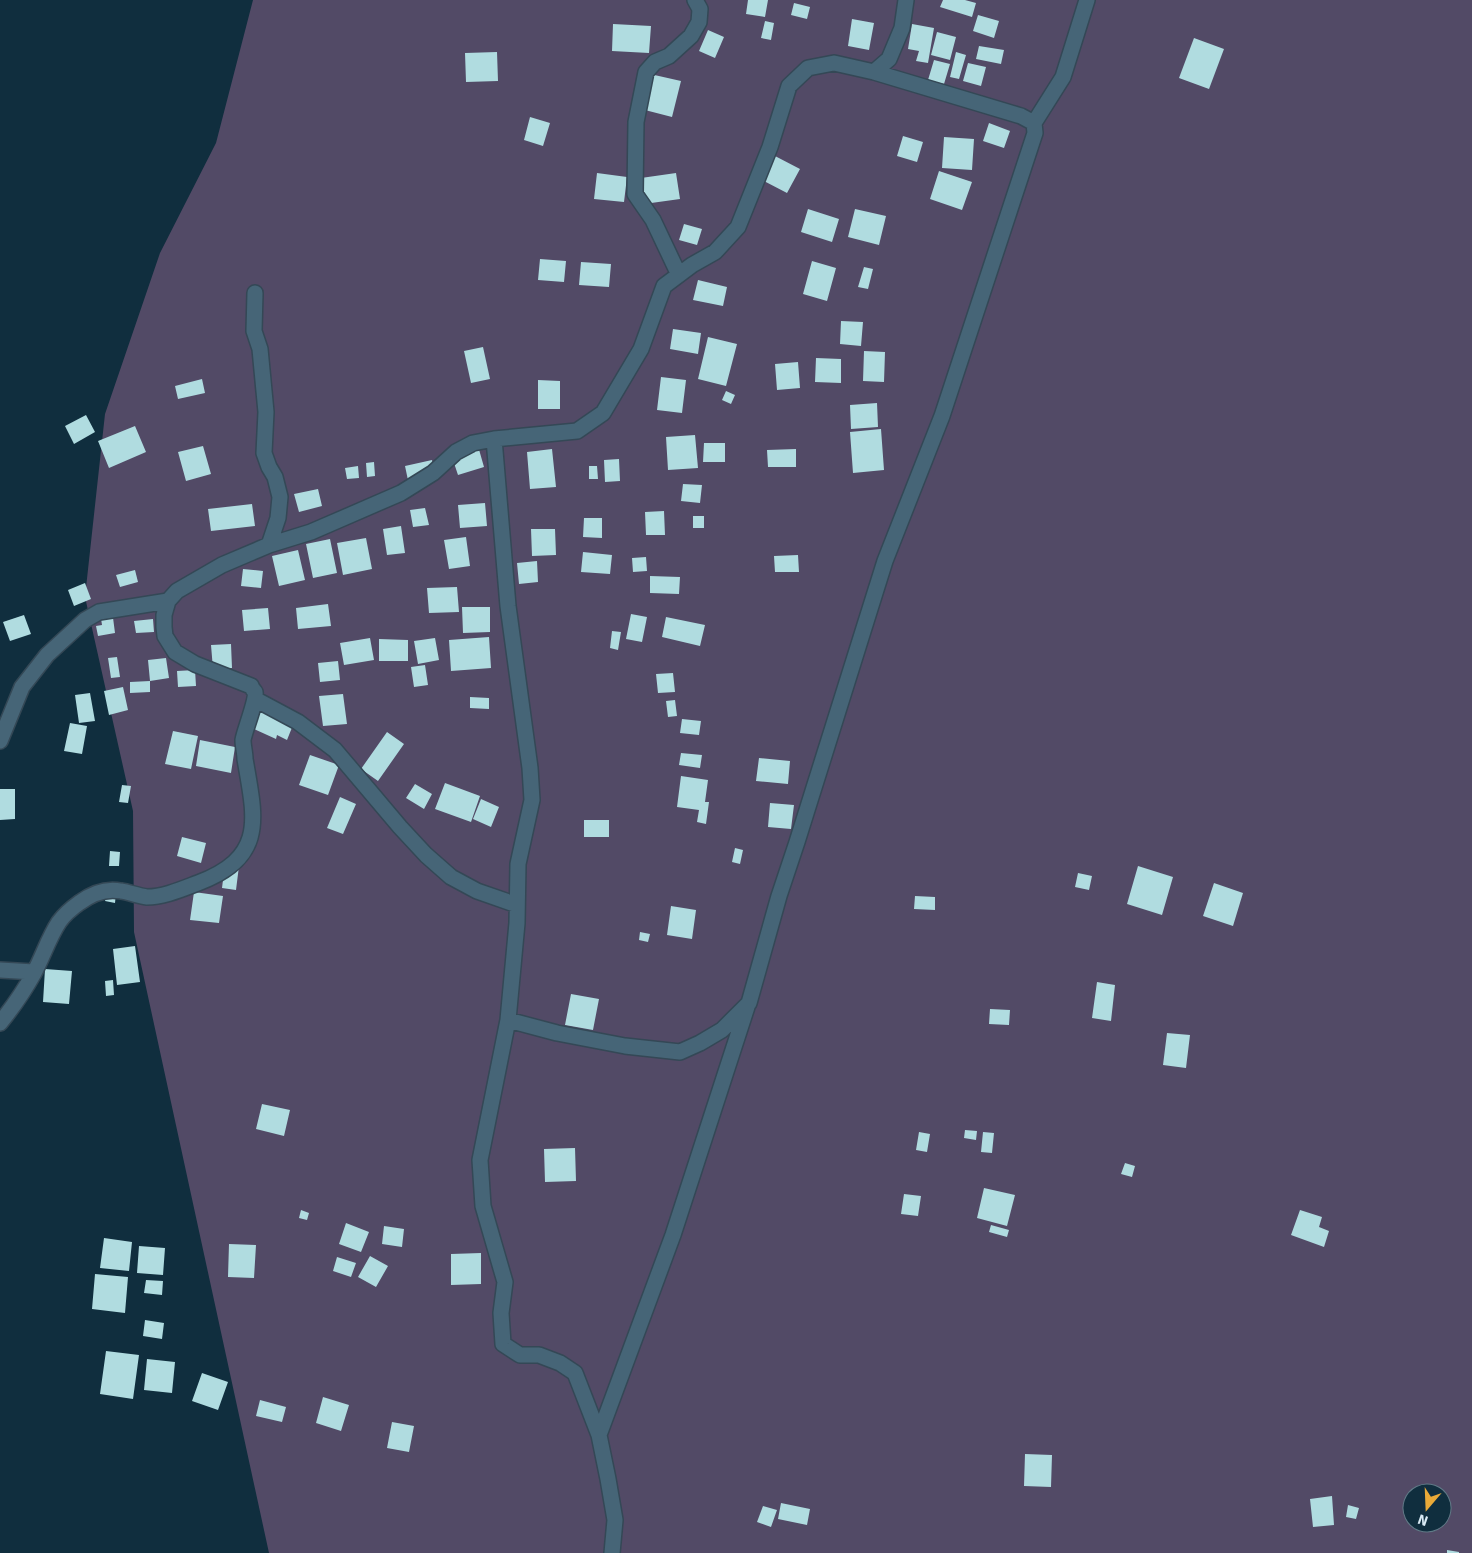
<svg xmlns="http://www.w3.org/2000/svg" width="1472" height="1553" viewBox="0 0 1472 1553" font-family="Signika,sans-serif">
<rect width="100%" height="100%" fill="#102e3e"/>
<!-- forest -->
<path fill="#524a66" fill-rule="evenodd" d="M253 0H1472V1553H269L134 932 133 811 85 597 105 414 160 253 216 143ZM1412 1493H1442V1523H1412Z"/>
<!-- building -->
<path fill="#b0dce0" d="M748 0H768L765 17 746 14Z
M943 0H965L976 3 972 17 940 7Z
M794 3 810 7 807 19 791 15Z
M978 15 999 21 994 38 973 31Z
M852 19 874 23 869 50 848 46Z
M765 21 774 23 771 40 761 38Z
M613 24 651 26 649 53 612 51Z
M912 24 934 28 928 63 916 61 919 51 908 49Z
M708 30 724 37 715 58 699 51Z
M937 32 956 37 950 60 931 55Z
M1194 38 1224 49 1209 89 1179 78Z
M979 46 1004 50 1001 64 976 59Z
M497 52 498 81 466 82 465 53Z
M956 52 966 55 959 79 950 77Z
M934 60 950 64 944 84 928 80Z
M968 63 986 67 981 86 963 81Z
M650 74 681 81 672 117 641 109Z
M530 117 550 123 543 146 524 140Z
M989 123 1010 131 1004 148 983 141Z
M903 136 923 142 917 162 897 156Z
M944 137 974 139 972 170 942 168Z
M775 156 800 169 787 193 762 180Z
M939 171 972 182 962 210 930 199Z
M597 173 627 177 624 202 594 199Z
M676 173 680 199 644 204 641 178Z
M808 209 839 219 832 242 801 232Z
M855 209 886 216 879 245 848 237Z
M684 224 702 229 697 245 679 240Z
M540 259 566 261 564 282 538 280Z
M812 261 836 268 827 301 803 294Z
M581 262 611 264 609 287 579 285Z
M864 267 873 269 868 289 858 287Z
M698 280 727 287 723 306 693 300Z
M841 321 863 322 861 346 840 344Z
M673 329 701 333 698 354 670 349Z
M708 337 737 344 726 386 698 379Z
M483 347 490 379 471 383 464 351Z
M864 351 885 352 884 382 863 381Z
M816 358 841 359V383L815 382Z
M798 362 800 388 777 390 775 364Z
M661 377 686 380 682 413 657 410Z
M202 379 205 393 178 399 175 386Z
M538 380 560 381V409H538Z
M726 391 735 395 731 404 722 400Z
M877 403 878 427 851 429 850 405Z
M86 415 95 432 74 444 65 426Z
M135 426 146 452 109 468 98 441Z
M881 429 884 470 853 473 850 432Z
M695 435 698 468 668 470 666 437Z
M704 443H725V462H703Z
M203 446 211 474 186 481 178 452Z
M478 446 484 467 458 475 451 454Z
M552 449 556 487 530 489 527 452Z
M796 449V467H768L767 450Z
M619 459 620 481 605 482 604 460Z
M432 460 436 480 409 485 405 466Z
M374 462 375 476 367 477 366 463Z
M358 466 359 478 347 479 345 468Z
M589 466H597L598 479H589Z
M683 484 702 485 700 503 681 501Z
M318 489 322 506 299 512 294 494Z
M485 503 487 526 460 528 458 505Z
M252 504 255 526 211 531 208 509Z
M425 508 429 525 413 527 410 510Z
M664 511 665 535H646L645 512Z
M693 516H704V528H693Z
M584 518H602V538L583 537Z
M401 526 405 553 387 555 383 529Z
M531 529H555L556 555 532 556Z
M466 537 470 566 449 569 444 540Z
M366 538 372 569 343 575 337 543Z
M330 539 337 573 313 578 306 544Z
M298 550 305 580 279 586 272 556Z
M583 552 612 555 610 574 581 572Z
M798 555 799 572H775L774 556Z
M646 557 647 571 633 572 632 558Z
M537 561 538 582 519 584 517 563Z
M243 569 263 571 261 588 241 586Z
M135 570 138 582 120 587 116 575Z
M650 576 680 577 679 594 650 593Z
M85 583 91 599 74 606 68 590Z
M457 587 459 612 429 613 427 588Z
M328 604 331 626 298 629 296 608Z
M462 607H490V632L463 633Z
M268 608 270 629 244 631 242 610Z
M112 610 115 633 98 636 96 626 102 625 100 612Z
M631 614 647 617 642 642 626 639Z
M24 615 31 634 10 641 3 622Z
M666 617 705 625 700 646 662 637Z
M153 619 154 632 136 633 134 621Z
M612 631 621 632 618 650 610 648Z
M489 637 491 668 451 671 449 640Z
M370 638 374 660 344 665 340 643Z
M435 638 439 660 418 664 414 641Z
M379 639 408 640V661H379Z
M231 644 232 668 213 669 211 645Z
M117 657 120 677 111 678 108 658Z
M166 658 169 678 150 681 148 660Z
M338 661 340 680 320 682 318 663Z
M425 665 428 685 414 687 411 667Z
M195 670 196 686 178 687 177 671Z
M673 673 675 692 658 693 656 674Z
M150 681V692L130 693V682Z
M123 687 128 710 109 715 104 691Z
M90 693 95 721 79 723 75 695Z
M343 694 347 724 323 726 319 696Z
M470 697 489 698V709L470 708Z
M675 700 677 716 668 717 666 701Z
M260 711 293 725 287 740 277 735 276 739 252 728Z
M682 719 701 721 699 735 680 733Z
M70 723 87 726 82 754 64 751Z
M173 731 198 736 191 769 165 764Z
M387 732 404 744 378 781 361 769Z
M200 740 235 747 231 773 196 766Z
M681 753 702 755 700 768 679 765Z
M310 755 339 765 328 795 299 785Z
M759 758 790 761 788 784 756 781Z
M681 776 708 780 705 802H709L706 824 697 822 699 810 677 807Z
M445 783 480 796 471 822 435 809Z
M415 784 432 794 424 809 406 798Z
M122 785 131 786 128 803 119 802Z
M0 789H15V819L0 820Z
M340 797 356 804 343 834 327 828Z
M481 799 499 807 491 827 473 819Z
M770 803 794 805 791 829 768 827Z
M584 820H609V837H584Z
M182 837 206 843 201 863 177 856Z
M735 848 743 850 740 864 732 862Z
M110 851 120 852 119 866H109Z
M225 864 239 866 236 890 222 888Z
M1138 866 1173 877 1162 915 1127 904Z
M1078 873 1092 876 1089 890 1075 887Z
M1214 883 1243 893 1233 926 1203 916Z
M107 892 116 893 115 903 105 901Z
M194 892 223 896 219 923 190 920Z
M915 896 935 897V910L914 909Z
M671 906 696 910 692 939 667 935Z
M640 932 650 934 648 942 639 940Z
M135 946 140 982 117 985 113 949Z
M45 969 72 971 69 1004 43 1002Z
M113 980 114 995 106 996 105 981Z
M1097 982 1115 985 1111 1021 1092 1018Z
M571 994 599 999 593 1030 565 1025Z
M990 1009 1010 1010 1009 1025 989 1024Z
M1167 1033 1190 1035 1186 1068 1163 1065Z
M262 1104 290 1110 284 1136 256 1129Z
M965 1130 977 1131 976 1140 964 1138Z
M919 1132 930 1134 927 1152 916 1150Z
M983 1132 994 1133 992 1153 981 1152Z
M575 1148 576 1181 545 1182 544 1149Z
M1125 1163 1135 1166 1132 1177 1121 1174Z
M984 1188 1015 1195 1007 1226 977 1218Z
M904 1194 921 1196 918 1216 901 1214Z
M301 1210 309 1213 307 1220 299 1218Z
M1300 1210 1322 1217 1319 1227 1329 1231 1324 1247 1291 1235Z
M346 1223 369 1232 361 1252 339 1244Z
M991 1225 1009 1230 1007 1237 989 1232Z
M384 1226 404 1229 402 1247 382 1244Z
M104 1238 132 1242 129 1271 100 1268Z
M229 1244 256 1245 254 1278 228 1277Z
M139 1246 165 1248 163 1275 137 1273Z
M481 1253V1284L451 1285V1254Z
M370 1256 388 1266 376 1287 358 1277Z
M337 1257 356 1263 351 1277 333 1271Z
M95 1274 128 1277 125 1313 92 1309Z
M146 1280 163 1281 162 1295 144 1293Z
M145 1320 164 1323 162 1339 143 1336Z
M106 1351 139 1355 133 1399 100 1394Z
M147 1359 175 1362 172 1393 144 1390Z
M202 1373 228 1382 218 1410 192 1401Z
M323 1397 349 1405 341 1431 316 1423Z
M260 1400 286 1407 282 1422 256 1416Z
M392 1422 414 1426 409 1452 387 1448Z
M1025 1454 1052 1455 1051 1487 1024 1486Z
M1332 1496 1334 1525 1313 1527 1310 1499Z
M781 1503 810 1509 807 1525 778 1519Z
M1348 1505 1359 1508 1356 1519 1346 1517Z
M763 1506 777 1510 771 1527 757 1522Z
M1447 1550 1459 1552V1553H1447Z"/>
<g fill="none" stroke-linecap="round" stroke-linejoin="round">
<defs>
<path id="minor" d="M1034 123 1063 77 1087 0
M679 275 653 220 635 194 636 122 646 72 655 62 669 56 691 36 699 22 700 9 695 0
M255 293 254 331 260 349 266 412 264 453 269 467 275 477 280 497 278 518 269 545
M494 439 508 606 530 768 532 800 518 864 517 923 508 1020 480 1160 483 1206 505 1282 501 1313 503 1344 520 1355H539L560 1363 575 1373 599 1435 608 1479 615 1520 612 1553
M255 699 298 722 335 750 400 827 426 855 451 877 477 891 517 905
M0 741 22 687 47 655 85 620 99 612 168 601
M0 970 34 972
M508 1020 557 1033 625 1046 680 1052 700 1043 722 1030 749 1003 779 896 797 842 885 561 942 416 1035 133 1034 123 1021 116 874 72
M0 1023C13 1007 24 991 34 973 43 956 49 937 59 922 64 915 72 908 79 903 91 894 106 888 121 891 129 892 138 896 147 897 164 897 182 889 198 883 267 857 255 818 245 759 245 753 243 746 243 740 245 729 257 700 255 692 255 692 251 687 251 686L195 664 175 652 165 636 164 627V615L168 601 177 591 222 565 269 545 311 532 401 493 433 473 456 452 473 443 494 439 577 431 603 413 641 349 664 286 692 265 715 252 738 227 770 147 789 86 808 68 834 63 874 72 889 59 902 28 906 0
M599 1435 673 1235 747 1007"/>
</defs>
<!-- minor casing -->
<use href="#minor" stroke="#344856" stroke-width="18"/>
<!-- minor -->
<use href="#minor" stroke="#466577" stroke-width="15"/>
</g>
<!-- north arrow -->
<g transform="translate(1427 1508) rotate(199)"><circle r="24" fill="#102e3e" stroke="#617a87"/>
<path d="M0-4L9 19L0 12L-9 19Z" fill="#eaaa38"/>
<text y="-8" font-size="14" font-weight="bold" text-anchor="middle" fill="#daebf5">N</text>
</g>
</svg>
